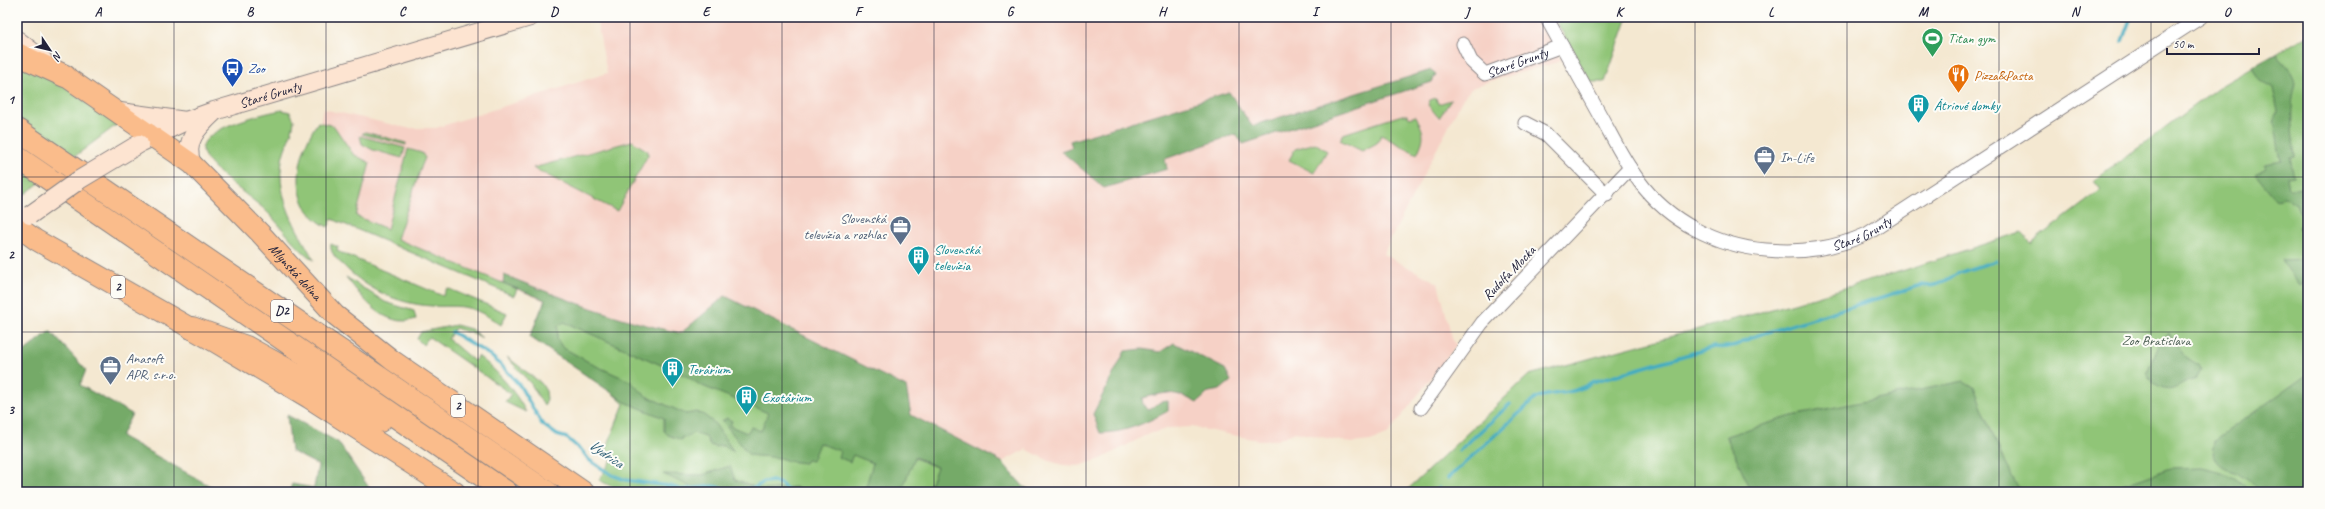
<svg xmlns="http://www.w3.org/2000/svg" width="2325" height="509" viewBox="0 0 2325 509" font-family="Caveat,sans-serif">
<rect width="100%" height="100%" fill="#fdfcf7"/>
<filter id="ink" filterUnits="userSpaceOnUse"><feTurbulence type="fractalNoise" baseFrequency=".025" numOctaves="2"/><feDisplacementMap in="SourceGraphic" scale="8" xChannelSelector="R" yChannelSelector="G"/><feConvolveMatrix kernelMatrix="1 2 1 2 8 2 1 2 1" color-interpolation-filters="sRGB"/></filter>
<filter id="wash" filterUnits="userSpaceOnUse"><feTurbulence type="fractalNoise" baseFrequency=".012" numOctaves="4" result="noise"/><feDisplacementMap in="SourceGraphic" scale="16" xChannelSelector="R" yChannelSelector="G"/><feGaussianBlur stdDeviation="0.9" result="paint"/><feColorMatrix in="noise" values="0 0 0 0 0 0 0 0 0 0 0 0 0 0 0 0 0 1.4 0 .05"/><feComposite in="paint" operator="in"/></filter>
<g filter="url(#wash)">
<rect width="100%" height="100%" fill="#f4e8d1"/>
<!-- built -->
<path fill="#f6d1c6" d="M596 17H1540L1561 61 1484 83 1472 88 1463 98 1383 254 1438 283 1452 338 1456 346 1387 435 1370 441 1352 443 1295 432 1277 440H1258L1192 427 1170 428 1146 435 1101 459 1079 466 1063 465 1049 461 1026 449 1002 462 915 457 333 212 320 124 323 109 407 128H436L607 73Z"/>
<!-- green -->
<path fill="#90c577" stroke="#597459" d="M1554 17H1628L1605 82H1590Z
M2308 35V492H1405L1529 375 1794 303 1905 270 2021 232 2031 243 2101 190 2094 181 2217 88Z
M17 36 73 94 119 123 17 200Z
M1436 98 1438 104 1451 100 1439 118 1428 105 1430 100Z
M282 110 290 112 294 120C294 131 284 147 282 160 276 198 296 228 314 260 296 250 279 222 263 208 250 197 207 167 203 152 196 129 265 113 282 110Z
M1402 115H1408L1409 118 1416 116C1424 133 1426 136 1417 154L1381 135 1377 143 1362 151 1340 140 1343 134Z
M318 122 334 126 353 154 370 163 356 216 387 229 408 149 422 153 425 158 422 165 397 239 517 289 514 296 332 219 328 227C286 207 296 154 318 122Z
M365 132 406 143V145L362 134Z
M360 136 405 148 402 158 373 150 362 144Z
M632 141 648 151V155L617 211 533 168Z
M1315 143 1327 151 1314 173 1289 160 1295 149Z
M331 244 338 247 337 251 443 296 447 288 507 313 501 325C491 318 480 311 468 308 456 305 444 307 432 306 397 304 366 289 342 264 337 260 329 251 331 244Z
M346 277 385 302 414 311 416 319C385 329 363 299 346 277Z
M545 300 964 479 967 492H622L599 480 614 456 606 449 624 404 610 391 530 337Z
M456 325 471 329 482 338 469 331 467 332 455 328 448 339 474 361 478 356C498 371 515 391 526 412L505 402 511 394 429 337 423 345 417 339 421 332Z
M507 357 541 383 546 391 547 399 544 406 531 384Z"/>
<!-- forest -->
<path fill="#74aa68" stroke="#4b6652" d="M2276 54 2288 67 2296 83C2289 108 2292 132 2295 157L2290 158 2294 176 2287 177 2289 189 2302 187 2308 198V234L2298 229 2303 222 2296 205 2284 197 2276 199 2255 174 2266 168 2265 164 2281 161 2274 121 2278 112 2273 88 2257 77 2252 67Z
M1431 70 1436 74 1432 82 1243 144 1236 134 1165 159 1167 169 1104 188 1061 151 1072 147 1070 141 1229 92 1252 126Z
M2308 259V280L2300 286 2281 260Z
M504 275C562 298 620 321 681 333L725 296 906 387 911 415 1002 462 1024 487 1035 492H930L928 490 937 467 915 457 901 492H878L866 486 873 463 853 455 850 462 838 457 840 451 819 443 812 461 807 460 805 463 787 461C781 456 760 457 749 455L722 420H725L726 418 732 421 730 426 747 433 751 427 761 431 768 413 700 385 688 377 564 322 558 326 557 339 562 347 594 365 630 381 646 396 686 414 697 412 704 415 715 424 734 452C727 449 724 443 716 447L710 445 706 437 693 433 686 438 682 437 681 440 668 435 664 431V418L625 402 530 337 545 300 503 283Z
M50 331 86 370 80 385 132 414 121 436 212 487 210 492H17V357Z
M2169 333 2185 357 2197 364 2201 370 2195 380C2177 382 2175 398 2153 384L2147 373 2159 344Z
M1174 343 1225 369 1231 381 1220 390 1209 392 1197 403C1174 390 1167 392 1142 398L1143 405 1149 410 1160 402 1168 401V411C1146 423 1125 433 1100 433L1093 414 1125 351 1142 349 1160 352Z
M2308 374V492H2258C2254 477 2232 473 2221 465 2218 463 2215 458 2213 455L2215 440Z
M1964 381 1974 387 2005 464 2021 492H1752L1726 436 1792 416Z
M287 415 338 442 372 492H289L292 484 314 488 318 465 291 451Z
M730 466 735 480 763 490 796 487 803 492H702L663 474 702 475Z
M2201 467C2219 471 2238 475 2249 492H2103L2171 468Z"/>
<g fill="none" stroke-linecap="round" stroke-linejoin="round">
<!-- stream -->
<path stroke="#42acc1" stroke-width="3.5" d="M2122 41 2131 17
M452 332 490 355 505 369 520 386 542 424 557 435 567 438 583 452 589 460 612 475 626 480 670 486 682 490 712 486 736 491 754 488 764 482 772 481 781 484 790 492
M1459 451 1510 404
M1448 478 1536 398C1557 390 1571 397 1592 382L1714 347C1728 349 1740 345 1752 337L1921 285C1939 288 1944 280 1959 273 1971 268 1983 265 1996 261
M1435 492 1439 488"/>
</g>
</g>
<g filter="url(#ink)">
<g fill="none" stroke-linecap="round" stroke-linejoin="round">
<defs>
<g id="street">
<path id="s1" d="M1546 17C1564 49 1581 81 1599 113 1612 136 1623 160 1639 181 1668 221 1717 246 1766 250 1802 253 1833 249 1867 234L2201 17"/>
<path id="s2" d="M1463 44 1471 61 1485 74 1562 46"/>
<path d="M1525 123 1546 134 1607 195"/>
<path d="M1421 408 1482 323 1630 168"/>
</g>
<g id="secondary">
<path d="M17 40 43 60"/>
<path d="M120 112 186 121"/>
<path id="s3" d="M142 142 186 121 214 111 530 17"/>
<path d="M192 164C183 142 197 128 213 113"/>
</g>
<g id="primary">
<path id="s4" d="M65 76 192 164 260 233 335 315 392 360 584 492"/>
<path d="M17 226 36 240 215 342 309 398 455 492"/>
</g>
<path id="highway" d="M17 54 65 76
M17 130 547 492
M17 157 506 492
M192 328 246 347 380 421"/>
</defs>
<!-- street casing -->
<use href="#street" stroke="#8b8586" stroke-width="15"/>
<!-- secondary casing -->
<use href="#secondary" stroke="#8b8586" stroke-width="20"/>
<!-- primary casing -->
<use href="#primary" stroke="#8b8586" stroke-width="22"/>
<!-- highway casing -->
<use href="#highway" stroke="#8b8586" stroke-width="24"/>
<!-- street -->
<use href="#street" stroke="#fff" stroke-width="13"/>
<!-- secondary -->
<use href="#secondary" stroke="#fde4d1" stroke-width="18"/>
<!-- primary -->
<use href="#primary" stroke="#fabc8b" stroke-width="20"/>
<!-- highway -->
<use href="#highway" stroke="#fabc8b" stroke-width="22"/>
<defs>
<path id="secondary-bridge" d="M30 215 79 180 139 144"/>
</defs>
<!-- secondary-bridge casing -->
<use href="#secondary-bridge" stroke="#8b8586" stroke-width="20" stroke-linecap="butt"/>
<!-- secondary-bridge -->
<use href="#secondary-bridge" stroke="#fde4d1" stroke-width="18"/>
</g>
</g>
<!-- grid -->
<path fill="none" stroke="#22223b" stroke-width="1" stroke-opacity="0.55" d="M174 17V492M326 17V492M478 17V492M630 17V492M782 17V492M934 17V492M1086 17V492M1239 17V492M1391 17V492M1543 17V492M1695 17V492M1847 17V492M1999 17V492M2151 17V492M17 177H2308M17 332H2308"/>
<!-- icons -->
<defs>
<symbol id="stadium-pin" viewBox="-11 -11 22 30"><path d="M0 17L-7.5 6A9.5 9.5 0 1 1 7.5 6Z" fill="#2e9e5b" stroke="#fdfcf7"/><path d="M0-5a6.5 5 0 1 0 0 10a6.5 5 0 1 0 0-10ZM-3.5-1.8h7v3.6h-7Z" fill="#fff"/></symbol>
<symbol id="bus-pin" viewBox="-11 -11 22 30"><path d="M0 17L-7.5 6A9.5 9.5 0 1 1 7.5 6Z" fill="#1a4fb4" stroke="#fdfcf7"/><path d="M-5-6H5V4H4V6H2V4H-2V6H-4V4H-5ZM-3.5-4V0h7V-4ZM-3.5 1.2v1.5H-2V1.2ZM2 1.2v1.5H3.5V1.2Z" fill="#fff"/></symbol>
<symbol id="restaurant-pin" viewBox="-11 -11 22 30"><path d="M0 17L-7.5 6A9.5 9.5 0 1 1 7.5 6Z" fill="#e8710a" stroke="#fdfcf7"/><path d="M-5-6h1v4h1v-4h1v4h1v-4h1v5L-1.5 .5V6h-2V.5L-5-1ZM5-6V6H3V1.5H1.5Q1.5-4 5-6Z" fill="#fff"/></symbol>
<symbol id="building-pin" viewBox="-11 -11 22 30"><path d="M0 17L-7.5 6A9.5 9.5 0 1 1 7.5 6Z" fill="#0f9aa8" stroke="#fdfcf7"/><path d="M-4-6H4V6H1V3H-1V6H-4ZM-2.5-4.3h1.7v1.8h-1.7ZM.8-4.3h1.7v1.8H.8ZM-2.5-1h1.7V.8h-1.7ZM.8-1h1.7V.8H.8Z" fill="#fff"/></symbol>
<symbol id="office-pin" viewBox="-11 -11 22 30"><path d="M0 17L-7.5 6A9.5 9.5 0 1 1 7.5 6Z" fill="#5c6f8a" stroke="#fdfcf7"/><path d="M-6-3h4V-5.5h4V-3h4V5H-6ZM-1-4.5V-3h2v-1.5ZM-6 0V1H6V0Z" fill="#fff"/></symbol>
</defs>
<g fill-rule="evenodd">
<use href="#stadium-pin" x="1920" y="26" width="25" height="34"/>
<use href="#bus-pin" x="220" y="56" width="25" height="34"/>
<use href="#restaurant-pin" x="1946" y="62" width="25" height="34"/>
<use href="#building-pin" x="1906" y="92" width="25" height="34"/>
<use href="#office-pin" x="1752" y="144" width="25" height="34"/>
<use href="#office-pin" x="888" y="214" width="25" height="34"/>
<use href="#building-pin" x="906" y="244" width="25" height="34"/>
<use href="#office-pin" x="98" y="354" width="25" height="34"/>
<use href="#building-pin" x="660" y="356" width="25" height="34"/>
<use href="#building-pin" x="734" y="384" width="25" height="34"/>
</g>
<g text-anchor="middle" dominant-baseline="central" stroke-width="4" stroke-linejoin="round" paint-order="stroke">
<!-- shield labels -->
<g fill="#fdfcf7" stroke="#646373" stroke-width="1">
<rect x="111" y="276" width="14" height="22" rx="3"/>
<rect x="271" y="300" width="22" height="22" rx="3"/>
<rect x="451" y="395" width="14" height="22" rx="3"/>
</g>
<g font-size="13" font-weight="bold" fill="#22223b">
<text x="118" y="287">2</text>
<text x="282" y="311">D2</text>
<text x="458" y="406">2</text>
</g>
<!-- leisure labels -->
<g font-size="14" fill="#27864d" stroke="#fdfcf7" text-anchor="start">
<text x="1948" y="38">Titan gym</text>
</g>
<!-- street labels -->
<g font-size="14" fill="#22223b" stroke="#fdfcf7">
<text stroke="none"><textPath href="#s2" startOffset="72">Staré Grunty</textPath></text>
<text stroke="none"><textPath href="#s3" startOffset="137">Staré Grunty</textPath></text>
<text stroke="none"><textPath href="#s1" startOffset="436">Staré Grunty</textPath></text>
<text stroke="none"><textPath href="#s4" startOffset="304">Mlynská dolina</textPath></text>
<text transform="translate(1509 273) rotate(-46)">Rudolfa Mocka</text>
</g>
<!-- transit labels -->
<g font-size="14" fill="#164399" stroke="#fdfcf7" text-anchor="start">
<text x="248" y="68">Zoo</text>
</g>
<!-- food labels -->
<g font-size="14" fill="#c56008" stroke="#fdfcf7" text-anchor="start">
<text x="1974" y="75">Pizza&amp;Pasta</text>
</g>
<!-- culture labels -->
<g font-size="14" fill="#0d838f" stroke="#fdfcf7" text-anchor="start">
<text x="1934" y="105">Átriové domky</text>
<text x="934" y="249">Slovenská<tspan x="934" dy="16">televízia</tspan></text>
<text x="688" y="369">Terárium</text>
<text x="762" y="397">Exotárium</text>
</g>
<!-- service labels -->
<g font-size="14" fill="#4e5e75" stroke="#fdfcf7" text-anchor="start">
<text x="1780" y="157">In-Life</text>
<text x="886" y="218" text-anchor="end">Slovenská<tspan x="886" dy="16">televízia a rozhlas</tspan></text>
<text x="126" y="358">Anasoft<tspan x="126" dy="16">APR, s.r.o.</tspan></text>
</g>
<!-- park labels -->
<g font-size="14" fill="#485b50" stroke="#fdfcf7">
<text x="2156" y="340">Zoo Bratislava</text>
</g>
<!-- water labels -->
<g font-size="15" font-style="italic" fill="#306077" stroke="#fdfcf7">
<text transform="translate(606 454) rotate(35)">Vydrica</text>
</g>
</g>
<!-- margin -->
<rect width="2325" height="509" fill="none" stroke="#fdfcf7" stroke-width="44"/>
<!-- north arrow -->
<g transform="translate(50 50) rotate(125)" stroke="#fdfcf7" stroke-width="3" paint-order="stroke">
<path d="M0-3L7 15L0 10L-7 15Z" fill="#22223b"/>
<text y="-6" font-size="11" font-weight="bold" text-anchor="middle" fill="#22223b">N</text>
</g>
<!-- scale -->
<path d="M2167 48v6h92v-6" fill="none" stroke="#22223b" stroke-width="2"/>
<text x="2173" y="48" font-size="12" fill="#22223b" stroke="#fdfcf7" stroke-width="3" paint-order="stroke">50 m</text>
<rect x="22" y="22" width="2281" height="465" fill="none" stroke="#22223b" stroke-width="1.5"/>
<g font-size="13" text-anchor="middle" font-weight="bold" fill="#22223b">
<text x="98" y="16">A</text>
<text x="250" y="16">B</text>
<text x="402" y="16">C</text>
<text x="554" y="16">D</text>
<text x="706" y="16">E</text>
<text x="858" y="16">F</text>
<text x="1010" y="16">G</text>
<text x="1162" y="16">H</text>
<text x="1315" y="16">I</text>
<text x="1467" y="16">J</text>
<text x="1619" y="16">K</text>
<text x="1771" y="16">L</text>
<text x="1923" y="16">M</text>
<text x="2075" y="16">N</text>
<text x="2227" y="16">O</text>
<text x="11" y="104">1</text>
<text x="11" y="259">2</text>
<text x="11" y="414">3</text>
</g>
</svg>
